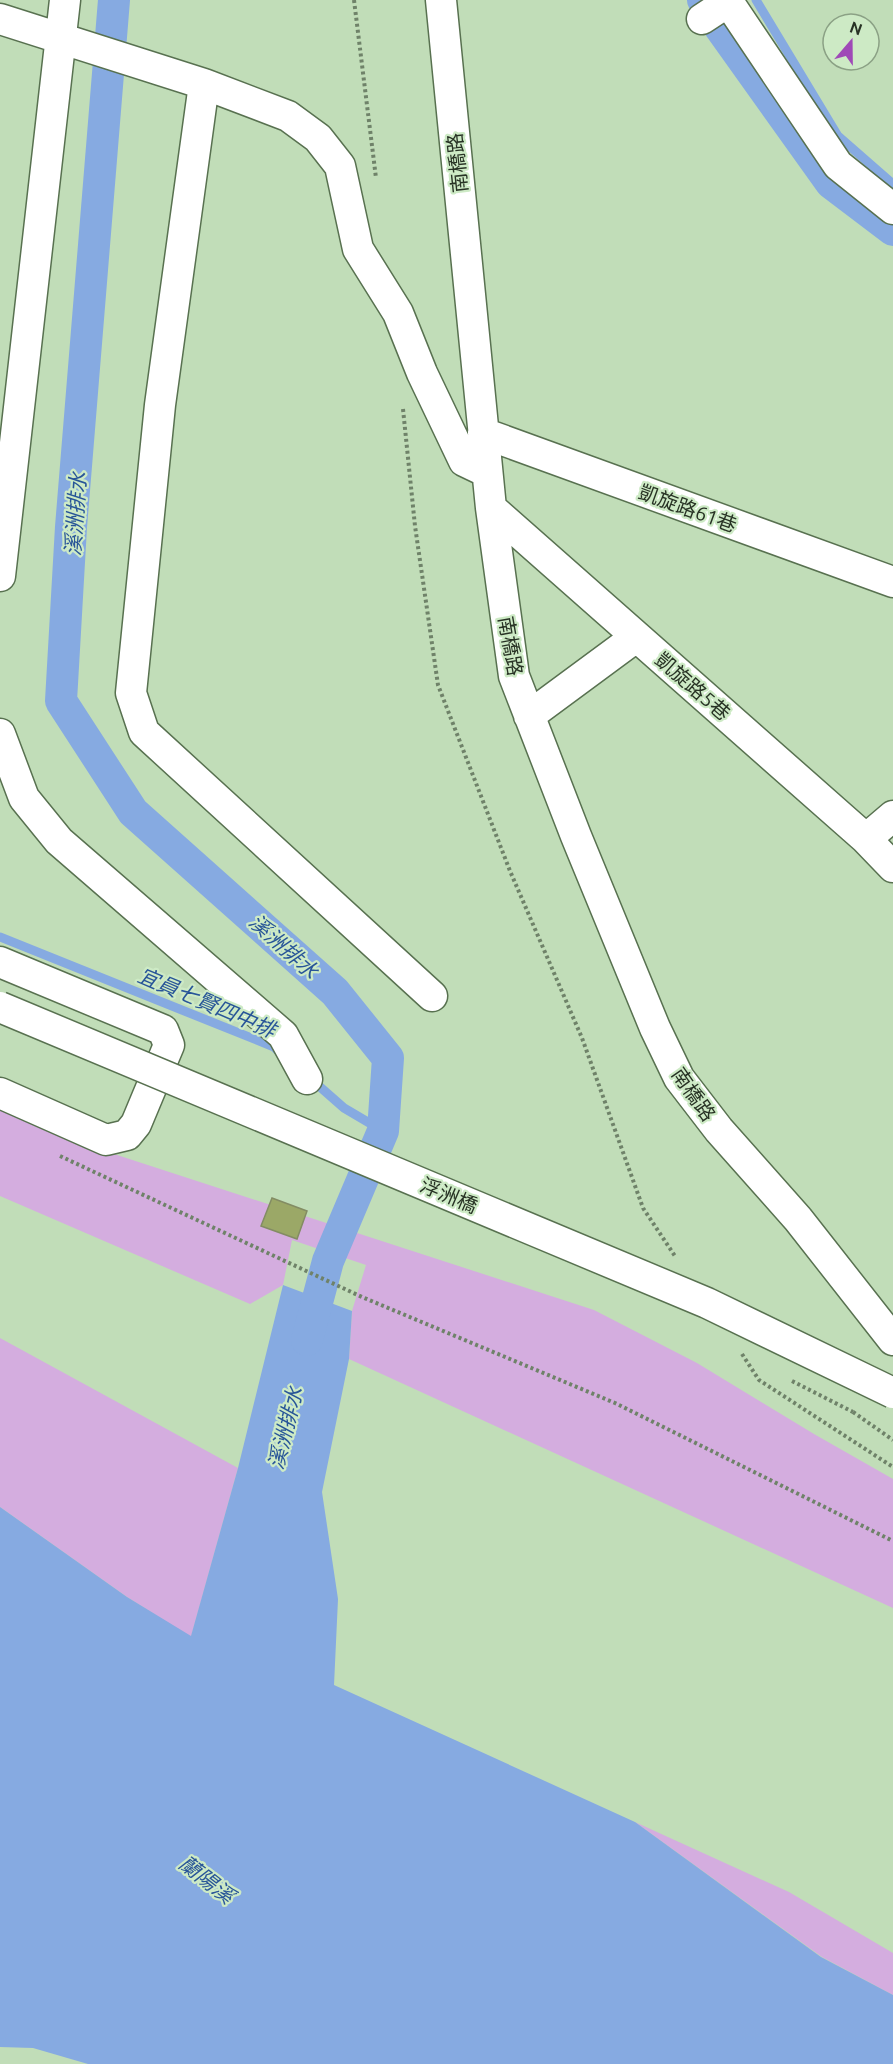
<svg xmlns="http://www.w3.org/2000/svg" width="893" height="2064" viewBox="0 0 893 2064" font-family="Ubuntu,'Noto Sans TC',sans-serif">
<rect width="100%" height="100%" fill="#c1ddb8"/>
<!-- green -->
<path fill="#d4addf" d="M0 1104 114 1154 594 1310 697 1363 814 1434 893 1479V1608L349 1359 352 1311 366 1265 292 1240 283 1285 250 1304 0 1196Z
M0 1338 238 1468 191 1637 127 1597 0 1507Z
M635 1822 789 1892 893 1953V1995L822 1957Z"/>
<!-- water -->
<path fill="#86aae1" d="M283 1285 352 1311 349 1359 322 1492 338 1599 334 1685 635 1822 821 1957 893 1995V2064H88L33 2048 0 2047V1507L127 1597 191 1636 238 1468Z"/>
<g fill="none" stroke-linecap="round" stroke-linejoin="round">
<!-- stream -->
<path stroke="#86aae1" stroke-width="9" d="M756 0 838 136 893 184
M0 937 274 1047 280 1053
M311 1079 344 1108 383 1131"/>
<!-- canal -->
<path stroke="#86aae1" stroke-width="32" d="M114 0 71 527 61 701 133 812 335 992 388 1058 383 1131 328 1261 307 1340
M703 0 716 22 831 183 893 230"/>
</g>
<!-- building -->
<path fill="#9ba867" stroke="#838c64" stroke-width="1.5" d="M272 1198 307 1211 297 1239 261 1226Z"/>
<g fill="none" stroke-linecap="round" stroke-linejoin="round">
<defs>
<path id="minor" d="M441 0 491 508 514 676 576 836 655 1028 679 1078 719 1130 798 1219 893 1340
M727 0 838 165 893 209
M0 19 204 84 288 116 318 138 340 166 358 249 398 313 422 373 464 461 487 472
M702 19 728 2
M204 84 160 405 131 693 144 732 432 996
M483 433 893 582
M491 508 866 839 893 867
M0 576 65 0
M529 716 636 637
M0 734 24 798 59 841 283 1035 307 1079
M866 839 893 816
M0 962 163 1030 169 1045 136 1124 127 1135 106 1140 0 1093"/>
</defs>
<!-- minor casing -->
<use href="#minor" stroke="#587150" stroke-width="33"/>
<!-- path -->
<path stroke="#6f8269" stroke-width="4" stroke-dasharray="3 3" stroke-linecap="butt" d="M354 0 376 178
M403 409 415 526 438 685 510 871 582 1038 643 1208 675 1256
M60 1156 362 1297 615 1403 893 1541
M742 1354 759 1380 893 1467
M853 1412 893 1440"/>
<!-- minor -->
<use href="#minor" stroke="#fff" stroke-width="30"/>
<defs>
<path id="minor-bridge" d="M0 1007 707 1303 893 1393"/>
</defs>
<!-- minor-bridge casing -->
<use href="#minor-bridge" stroke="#587150" stroke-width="33" stroke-linecap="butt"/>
<!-- path-bridge -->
<path stroke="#6f8269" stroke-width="4" stroke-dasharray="3 3" stroke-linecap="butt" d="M792 1381 853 1412"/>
<!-- minor-bridge -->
<use href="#minor-bridge" stroke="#fff" stroke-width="30"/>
</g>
<g text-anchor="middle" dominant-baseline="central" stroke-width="4.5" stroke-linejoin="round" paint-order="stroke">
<!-- street labels -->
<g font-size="20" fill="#283325" stroke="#cdeac5">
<text transform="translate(457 163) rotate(-96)">南橋路</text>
<text transform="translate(688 508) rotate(20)">凱旋路61巷</text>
<text transform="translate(511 646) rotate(80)">南橋路</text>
<text transform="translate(693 686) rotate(41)">凱旋路5巷</text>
<text transform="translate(694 1094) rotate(55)">南橋路</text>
<text transform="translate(449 1195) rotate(23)">浮洲橋</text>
</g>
<!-- water labels -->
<g font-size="21" font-style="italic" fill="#285598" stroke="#cdeac5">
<text transform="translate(75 514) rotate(-86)">溪洲排水</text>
<text transform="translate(284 946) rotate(42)">溪洲排水</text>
<text transform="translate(207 1002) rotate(23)">宜員七賢四中排</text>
<text transform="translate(285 1428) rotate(-76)">溪洲排水</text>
<text transform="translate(207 1879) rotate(38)">蘭陽溪</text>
</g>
</g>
<!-- north arrow -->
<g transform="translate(851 42) rotate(20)"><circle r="28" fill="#cdeac5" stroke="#8ba185" stroke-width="1.5"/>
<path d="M0-4.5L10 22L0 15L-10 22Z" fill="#9f49b7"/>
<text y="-9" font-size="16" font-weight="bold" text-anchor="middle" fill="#283325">N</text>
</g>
</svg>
